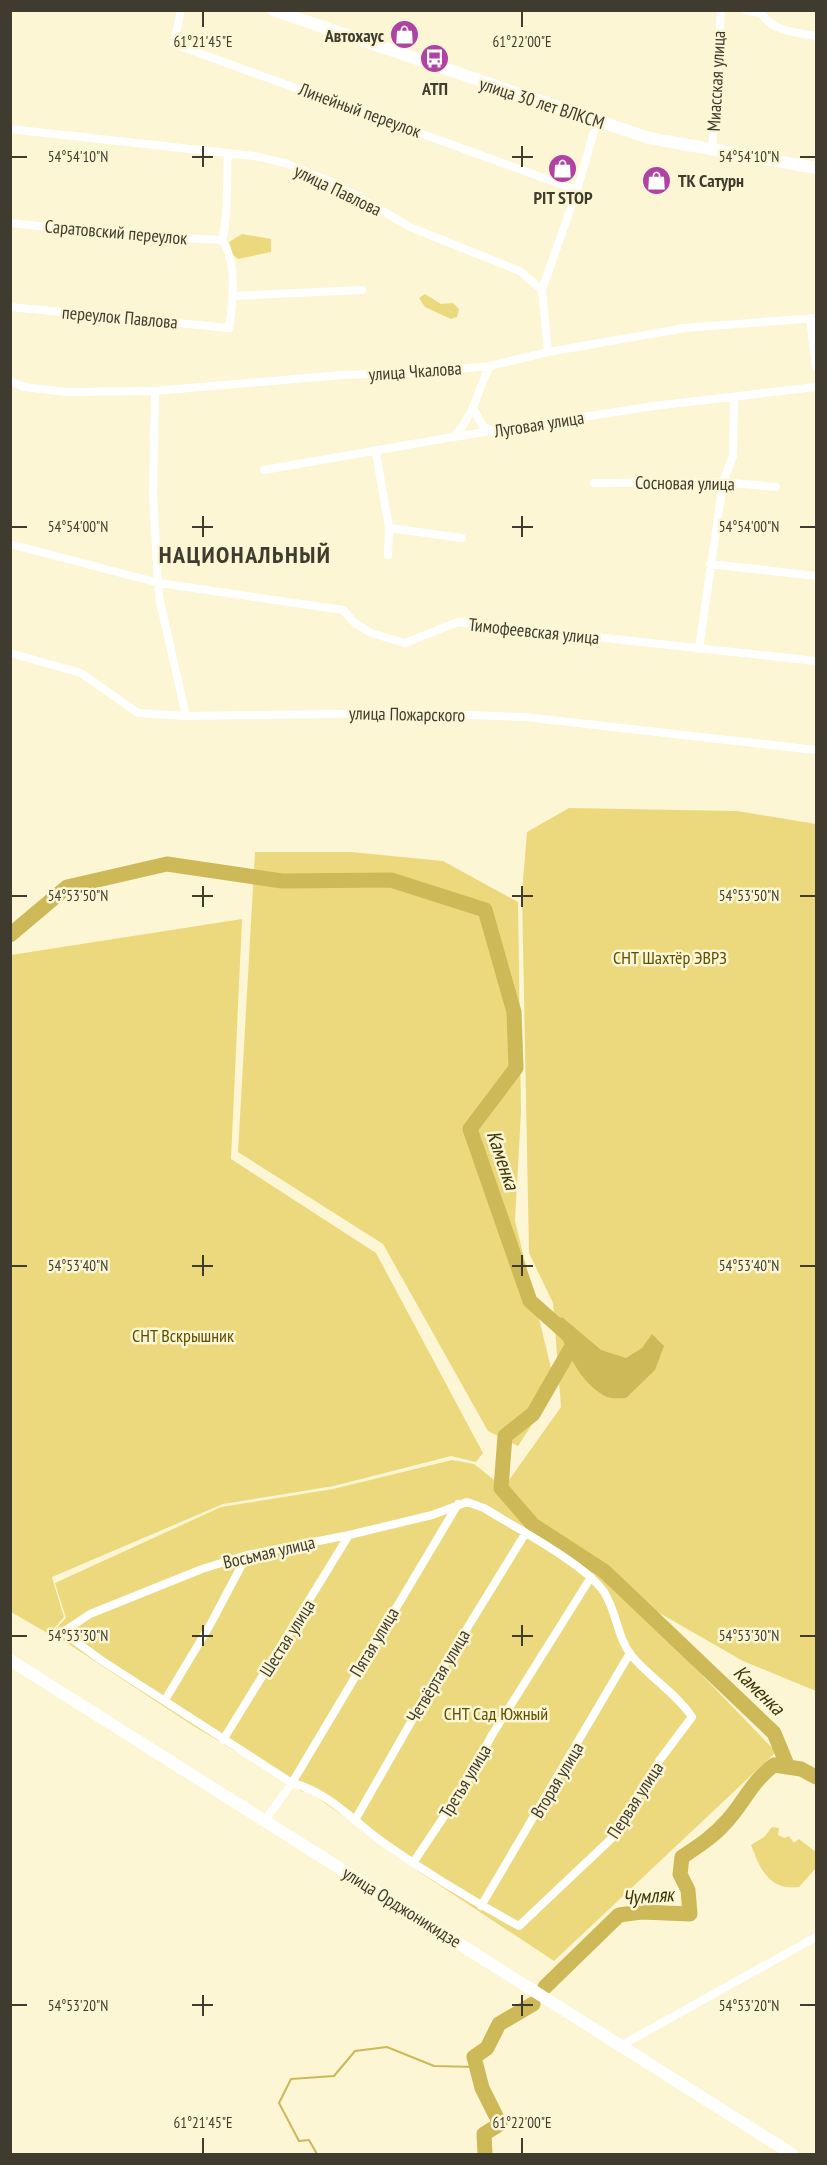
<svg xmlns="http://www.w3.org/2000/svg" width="827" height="2165" viewBox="0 0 827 2165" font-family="'PT Sans Narrow',sans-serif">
<rect width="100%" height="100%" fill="#fcf6d5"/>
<!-- green -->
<path fill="#ecd97d" d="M242 234 271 239V252L238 259 232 254 229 242Z
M425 294 441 304 453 303 459 309 457 317 451 319 425 307 419 298Z
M569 808 737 811 816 824V1691L743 1661 656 1611 526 1525 504 1487 561 1407 553 1303 529 1253 522 892 527 832Z
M255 852H351L443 861 518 902 521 1112 515 1221 556 1388 518 1446 488 1431 383 1244 238 1152Z
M242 919 231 1159 376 1253 483 1453 476 1462 451 1456 334 1486 223 1504 52 1577 64 1617 49 1634 11 1612V955Z
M452 1460 474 1464 498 1483 524 1527 618 1588 776 1752 554 1961 418 1871 415 1866 305 1789 303 1792 192 1725 52 1633 66 1618 55 1583 221 1507 333 1489Z
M772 1827 779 1828 778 1835 785 1838 789 1836 794 1843 799 1839 816 1852 815 1869 799 1887C769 1891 760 1869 751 1845L764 1837Z"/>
<!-- water -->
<path fill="#cdb957" d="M562 1317 601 1350 626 1358 642 1348 652 1334 664 1346 655 1370 626 1398C620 1398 612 1399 607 1397 581 1385 562 1347 558 1320Z"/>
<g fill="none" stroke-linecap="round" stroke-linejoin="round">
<!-- stream -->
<path stroke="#cdb957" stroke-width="2" d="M317 2154 309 2140 299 2141 279 2103 291 2079 334 2076 355 2051 387 2047 434 2066 476 2067"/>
<!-- river -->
<path stroke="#cdb957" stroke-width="15" d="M10 935 67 887 167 864 282 881 391 880 485 910 514 1012 516 1068 470 1129 530 1301 575 1341 533 1414 505 1436 501 1488 533 1525 604 1571 774 1733 788 1767
M545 1987 619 1915 641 1912 690 1914 688 1890 680 1874 682 1857C697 1847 713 1837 726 1822 744 1803 751 1782 774 1765L801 1769 816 1777
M485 2154 484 2134 500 2124 482 2088 474 2057 487 2048 499 2024 533 2004"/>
<!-- minor -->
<path stroke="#fff" stroke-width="8" d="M181 10 174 44 577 190
M746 10 761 13C774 32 795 32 816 36
M10 129 254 156 285 163 336 184 410 227 520 271 542 290
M712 151 721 10
M10 223 116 234 222 240
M233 296 362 290
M10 307 229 328C233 303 237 261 222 240 229 213 226 182 228 154
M810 318 816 367
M548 352 542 290 577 190 597 121
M10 381 24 387 66 392 155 391 342 375 424 372 490 366 548 352 685 328 816 318
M155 391 153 497 159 597 186 716
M474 410 483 426 494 432
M453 437C475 415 476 393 490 366
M376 453 389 528 462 538
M264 470 453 437 654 406 816 387
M594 483 723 482 776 487
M10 544 159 583 343 610 355 623 371 633 405 643 458 622 816 661
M388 555 389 528
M710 564 816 576
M699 649 723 482 733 456 734 397
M10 653 81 673 138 713 186 716 413 713 525 717 816 750
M467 1502 484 1508C516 1528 585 1564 604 1592 617 1612 617 1637 631 1655 650 1678 676 1693 692 1717L659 1761 612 1838 519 1926C473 1901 428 1874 384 1843 354 1822 329 1792 292 1783L101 1660 63 1632 90 1614 202 1569 247 1555 349 1535 432 1515Z
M165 1700 210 1625 247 1555
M223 1740 349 1535
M265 1820 292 1783 458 1504
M355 1820 431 1687 525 1534
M413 1863 463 1788 492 1735 591 1577
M481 1906 630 1653
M622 2045 816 1937"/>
<!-- secondary -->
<path stroke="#fff" stroke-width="12" d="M273 10 649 138 816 168
M10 1660 792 2154"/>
</g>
<!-- ticks -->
<path fill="none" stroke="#3f3c2f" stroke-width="2" d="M203 12V27M522 12V27M203 146V167M522 146V167M12 157H27M192 157H213M512 157H533M800 157H815M203 516V537M522 516V537M12 527H27M192 527H213M512 527H533M800 527H815M203 886V907M522 886V907M12 896H27M192 896H213M512 896H533M800 896H815M203 1255V1276M522 1255V1276M12 1266H27M192 1266H213M512 1266H533M800 1266H815M203 1625V1646M522 1625V1646M12 1636H27M192 1636H213M512 1636H533M800 1636H815M203 1995V2016M522 1995V2016M12 2005H27M192 2005H213M512 2005H533M800 2005H815M203 2138V2153M522 2138V2153"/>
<!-- icons -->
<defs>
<symbol id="shop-disc" viewBox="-11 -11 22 22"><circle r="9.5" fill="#af42a2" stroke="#fcf6d5"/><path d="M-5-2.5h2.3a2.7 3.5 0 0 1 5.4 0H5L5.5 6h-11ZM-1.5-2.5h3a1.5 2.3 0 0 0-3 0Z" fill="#fff"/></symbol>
<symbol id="bus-disc" viewBox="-11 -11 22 22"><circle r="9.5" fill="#af42a2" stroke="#fcf6d5"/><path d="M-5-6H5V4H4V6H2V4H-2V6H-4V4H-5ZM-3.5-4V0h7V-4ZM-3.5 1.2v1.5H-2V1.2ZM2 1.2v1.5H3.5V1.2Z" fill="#fff"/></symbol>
</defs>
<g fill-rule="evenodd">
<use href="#shop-disc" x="388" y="18" width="33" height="33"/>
<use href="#bus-disc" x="418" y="42" width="33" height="33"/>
<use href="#shop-disc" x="546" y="152" width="33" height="33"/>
<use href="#shop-disc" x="640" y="164" width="33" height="33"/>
</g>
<g text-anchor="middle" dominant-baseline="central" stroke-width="5" stroke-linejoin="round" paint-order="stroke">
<!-- poi labels -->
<g font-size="18" font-weight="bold" fill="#3f3c2f" stroke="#fcf6d5">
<text x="384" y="35" text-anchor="end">Автохаус</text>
<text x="435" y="88">АТП</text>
<text x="678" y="180" text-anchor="start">ТК Сатурн</text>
<text x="563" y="197">PIT STOP</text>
</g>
<!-- street labels -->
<g font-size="18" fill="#3f3c2f" stroke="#fcf6d5">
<text transform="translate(716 81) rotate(-87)">Миасская улица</text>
<text transform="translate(542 103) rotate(18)">улица 30 лет ВЛКСМ</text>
<text transform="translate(360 110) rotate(20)">Линейный переулок</text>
<text transform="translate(338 190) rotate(26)">улица Павлова</text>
<text transform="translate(116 232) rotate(5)">Саратовский переулок</text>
<text transform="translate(120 317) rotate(5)">переулок Павлова</text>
<text transform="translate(415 371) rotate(-4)">улица Чкалова</text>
<text transform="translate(539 424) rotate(-9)">Луговая улица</text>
<text transform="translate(685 483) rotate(1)">Сосновая улица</text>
<text transform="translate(534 631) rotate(6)">Тимофеевская улица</text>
<text transform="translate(407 714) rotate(1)">улица Пожарского</text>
<text transform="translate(269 1552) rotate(-13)">Восьмая улица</text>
<text transform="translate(287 1638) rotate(-58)">Шестая улица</text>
<text transform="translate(374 1642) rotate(-59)">Пятая улица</text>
<text transform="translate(438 1676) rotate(-59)">Четвёртая улица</text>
<text transform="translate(557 1780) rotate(-59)">Вторая улица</text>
<text transform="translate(465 1781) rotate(-59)">Третья улица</text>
<text transform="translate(635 1800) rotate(-57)">Первая улица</text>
<text transform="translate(402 1907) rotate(32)">улица Орджоникидзе</text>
</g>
<!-- park labels -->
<g font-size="18" fill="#5e5000" stroke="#fcf6d5">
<text x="670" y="957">СНТ Шахтёр ЭВРЗ</text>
<text x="183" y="1335">СНТ Вскрышник</text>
<text x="496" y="1713">СНТ Сад Южный</text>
</g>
<!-- water labels -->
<g font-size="20" font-style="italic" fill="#3c3408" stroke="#fcf6d5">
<text transform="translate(503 1160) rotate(71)">Каменка</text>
<text transform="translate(759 1690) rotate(44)">Каменка</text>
<text transform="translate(648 1896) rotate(-4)">Чумляк</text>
</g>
<!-- district labels -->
<g font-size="24" font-weight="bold" letter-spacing="1.5" fill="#3f3c2f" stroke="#fcf6d5">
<text x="245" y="554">НАЦИОНАЛЬНЫЙ</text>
</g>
</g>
<g font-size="15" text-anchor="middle" fill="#3f3c2f" stroke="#fcf6d5" stroke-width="5" stroke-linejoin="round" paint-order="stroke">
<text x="203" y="47">61°21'45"E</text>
<text x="522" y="47">61°22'00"E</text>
<text x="78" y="162">54°54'10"N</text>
<text x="749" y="162">54°54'10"N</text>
<text x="78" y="532">54°54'00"N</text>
<text x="749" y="532">54°54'00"N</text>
<text x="78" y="901">54°53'50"N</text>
<text x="749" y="901">54°53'50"N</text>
<text x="78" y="1271">54°53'40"N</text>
<text x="749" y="1271">54°53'40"N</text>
<text x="78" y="1641">54°53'30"N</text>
<text x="749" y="1641">54°53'30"N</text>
<text x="78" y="2011">54°53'20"N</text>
<text x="749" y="2011">54°53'20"N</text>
<text x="203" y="2128">61°21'45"E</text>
<text x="522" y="2128">61°22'00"E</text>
</g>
<!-- border -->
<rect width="827" height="2165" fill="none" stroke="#3f3c2f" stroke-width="24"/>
</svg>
